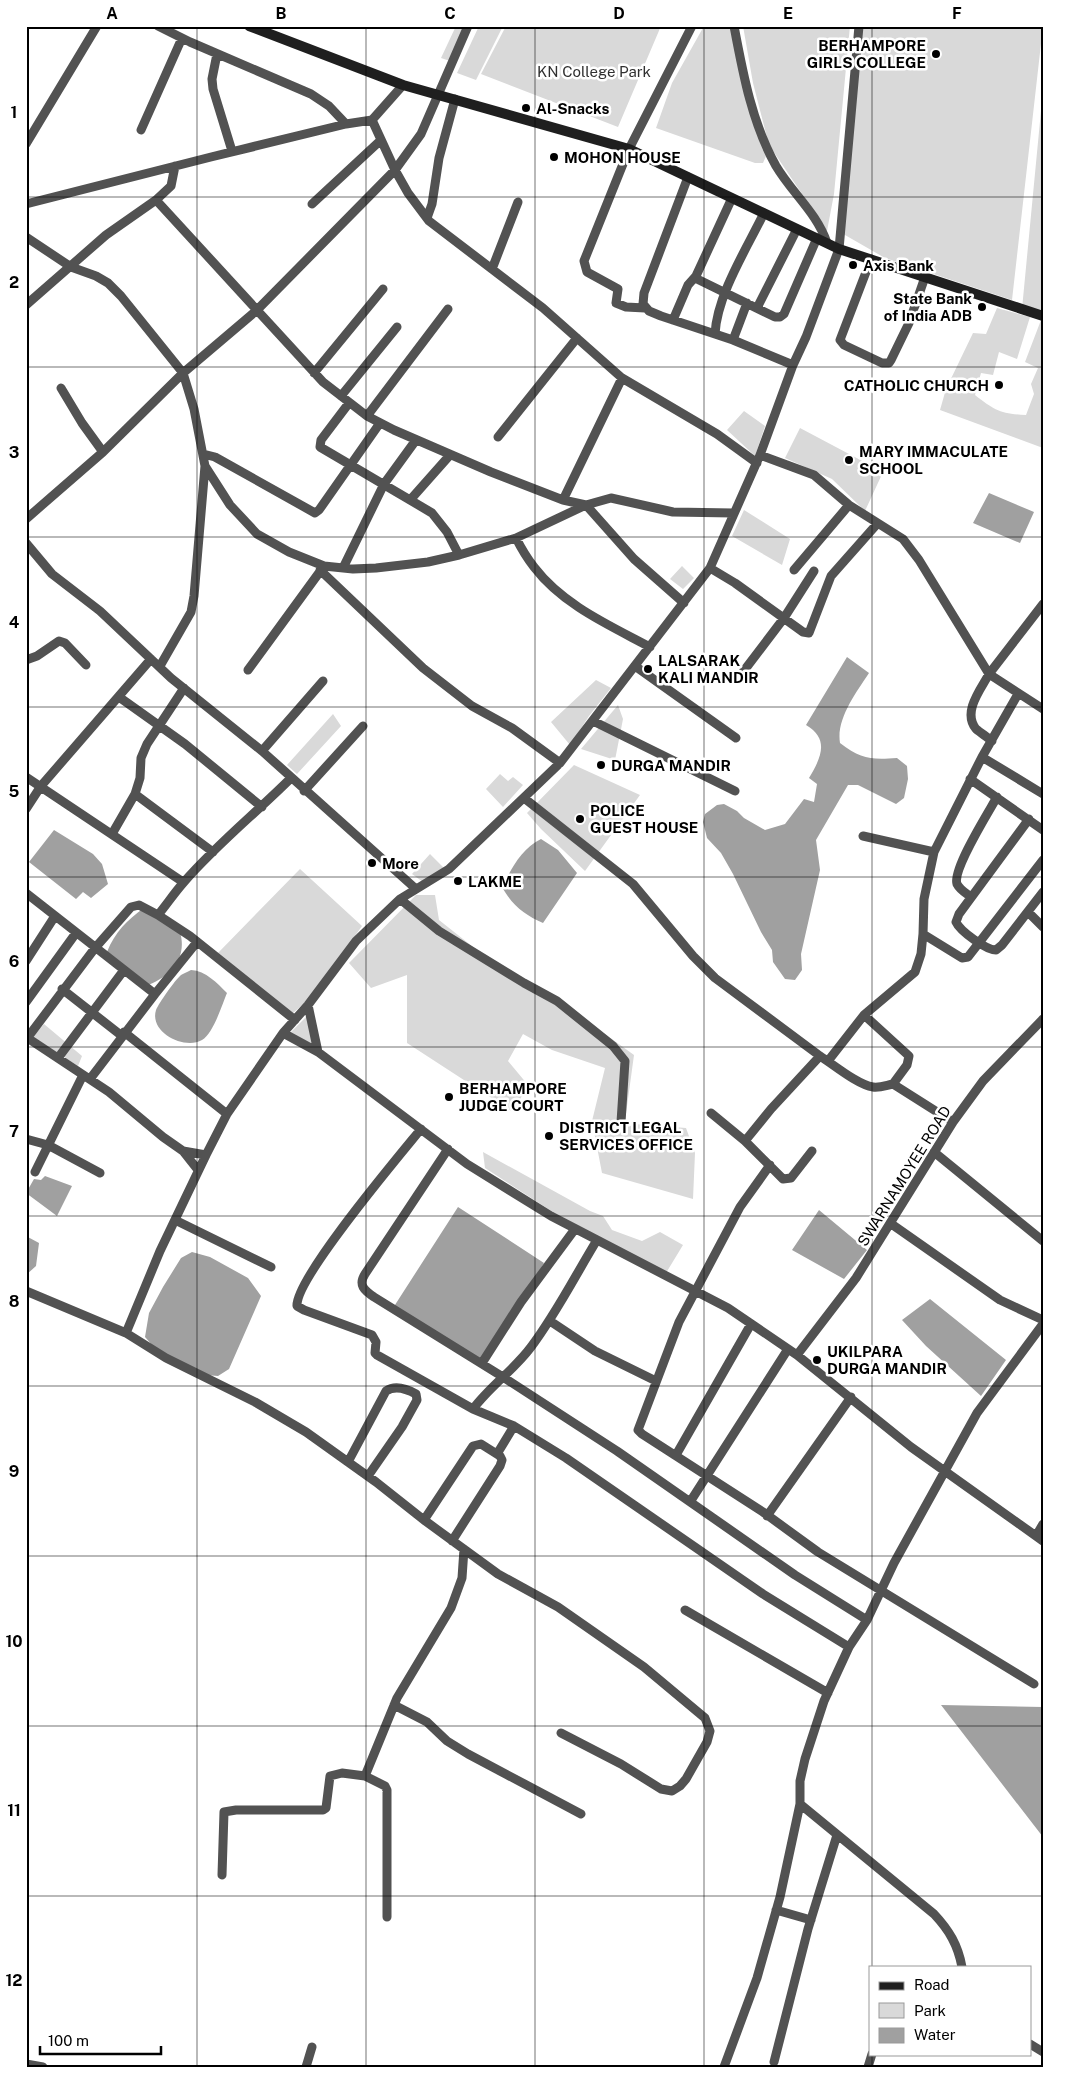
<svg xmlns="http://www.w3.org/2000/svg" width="1069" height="2093" viewBox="0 0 1069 2093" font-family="'Public Sans',sans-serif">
<rect width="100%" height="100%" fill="#fff"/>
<!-- green -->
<path fill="#d9d9d9" d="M456 26H466L450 61 441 58Z
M479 26H503L476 80 457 73Z
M506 26H661L618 127 481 74Z
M704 26H735L766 156 763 163H755L656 128 672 83Z
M743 26H850L834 194 827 231 769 145 753 83Z
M859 26H1043L1012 300 885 258 838 231Z
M1043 90V316L1022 309Z
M997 308 1030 317 1017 359 999 352 993 375 981 373 975 395C994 410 1001 414 1026 415L1034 394 1031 384 1038 368 1025 362 1041 320 1043 321V448L940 410 946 389 973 333 986 334Z
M744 411 765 426 755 456 727 430Z
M800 428 883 472 865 511 832 479 785 458Z
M744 510 790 539 782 565 732 536Z
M682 566 694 578 683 589 670 579Z
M596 680 611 688 589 716 570 745 551 722Z
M618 705 623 719 615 760 581 749Z
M333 714 341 726 297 774 287 765Z
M574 765 640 795 585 871 541 829 527 813Z
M500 774 508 781 513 777 523 785 503 807 486 789Z
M430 854 444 868 427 885 412 874Z
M300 869 362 926 313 995 292 1014 217 954Z
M416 895H435L439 920 487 958 544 990 634 1055 625 1121 634 1124 686 1128 695 1153 693 1199 602 1173 592 1121 605 1068 552 1050 523 1034 508 1061 528 1085 513 1112 407 1043V975L371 988 349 963Z
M311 1012 315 1048 289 1034Z
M44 1024 82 1056 78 1066 33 1037Z
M483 1152 590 1211 603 1216 612 1230 642 1241 660 1232 683 1245 666 1273 553 1212 485 1168Z"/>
<!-- water -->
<path fill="#a0a0a0" d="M989 493 1034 512 1020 543 973 523Z
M847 657 869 673C856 693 836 719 840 743 861 759 871 760 897 758L907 766 908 779 904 798 896 804 858 785H848L816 840 820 870 801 954 802 970 795 980 785 979 773 962 772 950 761 932 733 874 721 853 707 838 703 822 705 814 717 805 724 804 737 811 744 818 765 830 785 824 804 799 814 802 817 784 809 778C821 758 830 739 806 725Z
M54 830 93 854 102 864 108 884 91 898 83 892 76 899 29 862Z
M541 839 558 850 577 873 543 923C525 915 512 905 502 887 512 868 521 849 541 839Z
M144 908 180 932C188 959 169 978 145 986L107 952C115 932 127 920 144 908Z
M191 970C206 971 217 983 227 993 222 1005 213 1034 202 1040 185 1050 149 1033 156 1010 159 1003 175 980 181 975 184 973 188 972 191 970Z
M45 1176 72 1186 57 1216 26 1193 34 1179 41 1180Z
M458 1207 544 1263 484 1363 393 1308Z
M819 1210 867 1250 844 1279 792 1250Z
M26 1236 39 1243 36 1266 26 1275Z
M192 1252 210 1257 248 1278 261 1296 229 1369 218 1376 206 1375 159 1353 145 1337 149 1313 163 1287 181 1258Z
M930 1299 1006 1360 981 1396 926 1346 902 1320Z
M941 1705 1043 1707V1837Z"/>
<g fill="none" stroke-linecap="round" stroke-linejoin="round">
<!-- street -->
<path stroke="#525252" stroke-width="9" d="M158 26 190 42 311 94 329 106 346 124
M734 26C743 74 752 123 776 166 792 193 817 213 827 243
M859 26 839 249 806 337 793 365 760 455 710 568 560 763 449 869 400 899 356 941 308 1005 283 1033 318 1052 467 1164 551 1216 728 1308 797 1355 911 1447 1043 1541
M217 54 212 79 213 89 232 151
M372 120 395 170 408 193 429 221 543 308 622 378 717 434 757 463
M141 130 182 38
M26 144 97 26
M175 166 171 186 156 200 323 382 367 416 394 430 491 472 563 500 586 505 611 498 673 512 733 513
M688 177 644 293 643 304 649 311 661 316 733 340 793 365
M26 204 211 157 346 124 372 120 403 85
M312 204 381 140
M427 218 432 204 439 158 455 99
M26 237 71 267 96 276 108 283 121 296 183 373 194 409 205 466 230 505 257 534 289 552 324 566 353 569 376 568 428 562 459 555 516 538 586 505 634 559 684 603
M871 259 840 340 844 345 882 363H889L891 360 909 323 925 277
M492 269 518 202
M695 278 775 317H780L784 314 817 238
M26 305 106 235 156 200
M645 308 626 307 616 303 618 289 587 272 584 261 629 149 692 26
M757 308 797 229
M673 320 688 285 696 276 732 198
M715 334C717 295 747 248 764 213
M733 340 747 303
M314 373 383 289
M61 388 82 423 103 452
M341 396 397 327
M349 403 321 440 320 447 432 513 447 532 459 555
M367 416 448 309
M498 437 577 338
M203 454 215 457 315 513 319 510 380 423
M760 455 814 475 849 505 903 539 919 560 989 674 1043 604
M411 499 450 455
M563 500 622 378
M26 519 103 452 183 373 256 311 395 170 421 134 468 26
M516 538C521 548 527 558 534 567 563 605 609 625 650 647
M26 543 52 574 100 611 171 678 262 751 416 889
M343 568 384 484 416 440
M710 568 735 583 803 632 809 633 831 576 877 524
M320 570 423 668 472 706 512 728 560 763
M794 570 849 505
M26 660 37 656 59 641 65 643 86 665
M160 666 191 612 194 596 205 466
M635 666 736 738
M248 670 324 566
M743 672 784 618 814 571
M1018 694 982 757 934 852 924 899 923 934 962 958 968 957 1043 860
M119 697 185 744 262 807
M593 721 735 791
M992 741C987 737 981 733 976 729 962 712 981 689 989 674L1043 709
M262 751 323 681
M982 757 1043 794
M26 777 183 882
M291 778C256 813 217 844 184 882 175 892 167 904 158 915L190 936 295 1020
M970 779 1043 830
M304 791 363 726
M135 794 213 852
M524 798 633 884 693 956 715 978 820 1056C834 1065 858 1085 873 1087 880 1088 887 1085 893 1084L907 1065 909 1056 864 1015 828 1061
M26 809 41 786 151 659
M1029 819 959 914 956 922C960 931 986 950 996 950L1002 945 1043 892
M112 834 135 794 140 778 141 758 147 744 184 688
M863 836 934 852
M26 893 155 994 90 1079
M971 897C966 893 960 890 957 884 952 870 988 813 997 797
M400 899 439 931 524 983 557 1001 613 1046 625 1061 621 1122
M1028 912 1043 927
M26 961 55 916
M62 989 122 1036
M155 994 197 942
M26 1002 76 933
M308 1005 318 1052
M864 1015 915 972 921 954 923 934
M124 1032 227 1114
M26 1037 109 1092 163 1137 183 1151 206 1155 227 1114 283 1033
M28 1037 95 948 131 907 139 905 158 915
M58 1058 124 970
M893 1084 953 1122
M711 1113 745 1141 783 1179 791 1178 812 1151
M421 1129C399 1156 295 1279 297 1306L304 1310 372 1335 376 1342 375 1353 377 1355 473 1409 514 1426 566 1458 763 1594 849 1647
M26 1139 48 1145 100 1173
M745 1141 771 1109 820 1056
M448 1149 365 1274C358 1285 364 1290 374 1297L503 1377 617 1451 795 1575 867 1620
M183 1151 198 1170
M934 1152 1043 1241
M770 1165 740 1207 679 1322 638 1430 642 1434 763 1512 818 1552 1034 1684
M35 1172 83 1075
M175 1220 271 1267
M890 1223 1000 1300 1043 1320
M26 1291 126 1333 166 1358 255 1402 306 1432 376 1482 424 1520 498 1574 558 1607 644 1667 705 1718 710 1731 707 1742 686 1779 680 1786 672 1791 661 1789 621 1764 561 1733
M550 1321 595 1351 656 1381
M126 1333 160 1251 206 1155
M797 1355 856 1278 953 1122 983 1081 1043 1019
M482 1363 521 1302 575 1229
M473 1409C490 1386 514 1370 531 1347 556 1314 575 1276 597 1240
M497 1454 514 1426
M676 1455 751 1324
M348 1462 386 1391C395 1385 407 1389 416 1394L417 1400 402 1427 368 1476
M690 1502 788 1349
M767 1516 851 1397
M424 1520 473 1446 481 1444 500 1456 502 1460 500 1466 452 1541
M1036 1536 1043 1524
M685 1610 828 1693
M394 1705 427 1722 447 1741 468 1754 581 1814
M800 1804 934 1914C949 1930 958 1945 962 1967
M222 1875 224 1812 236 1810H323L326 1808 330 1776 342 1773 365 1776
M776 1910 811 1920
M387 1917V1790L385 1786 365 1776 397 1698 451 1608 462 1578 464 1549
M1030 2044 1043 2052
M774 2062 808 1929 837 1835
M26 2064 43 2067
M306 2067 312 2047
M724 2067 757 1978 780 1897 800 1804V1781L805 1759 824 1701 849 1647 867 1620 894 1563 977 1413 1043 1324
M868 2067 872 2054"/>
<!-- secondary -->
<path stroke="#1f1f1f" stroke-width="10" d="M249 26 403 85 629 149 839 249 1043 316"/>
</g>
<!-- grid -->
<path fill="none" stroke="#000" stroke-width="1" stroke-opacity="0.55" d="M197 26V2067M366 26V2067M535 26V2067M704 26V2067M872 26V1967M26 197H1043M26 367H1043M26 537H1043M26 707H1043M26 877H1043M26 1047H1043M26 1216H1043M26 1386H1043M26 1556H1043M26 1726H1043M26 1896H1043M872 2054V2067"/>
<!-- markers -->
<g fill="#000" stroke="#fff" stroke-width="2">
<circle cx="936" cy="54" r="5"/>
<circle cx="526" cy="108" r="5"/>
<circle cx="554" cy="157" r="5"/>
<circle cx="853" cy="265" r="5"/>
<circle cx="982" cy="307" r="5"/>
<circle cx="999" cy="385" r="5"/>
<circle cx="849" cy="460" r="5"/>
<circle cx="648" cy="669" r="5"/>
<circle cx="601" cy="765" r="5"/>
<circle cx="580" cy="819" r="5"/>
<circle cx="372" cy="863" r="5"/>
<circle cx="458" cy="881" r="5"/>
<circle cx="449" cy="1097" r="5"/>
<circle cx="549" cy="1136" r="5"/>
<circle cx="817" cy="1360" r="5"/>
</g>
<g text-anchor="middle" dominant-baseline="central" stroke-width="5" stroke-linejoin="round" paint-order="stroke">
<!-- poi labels -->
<g font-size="15" font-weight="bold" fill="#000" stroke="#fff" text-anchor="start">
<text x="926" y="45" text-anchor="end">BERHAMPORE<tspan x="926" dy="17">GIRLS COLLEGE</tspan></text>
<text x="536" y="108">Al-Snacks</text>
<text x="564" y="157">MOHON HOUSE</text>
<text x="863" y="265">Axis Bank</text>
<text x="972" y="298" text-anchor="end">State Bank<tspan x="972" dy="17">of India ADB</tspan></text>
<text x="989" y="385" text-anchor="end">CATHOLIC CHURCH</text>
<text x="859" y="451">MARY IMMACULATE<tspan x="859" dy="17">SCHOOL</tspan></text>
<text x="658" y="660">LALSARAK<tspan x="658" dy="17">KALI MANDIR</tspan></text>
<text x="611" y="765">DURGA MANDIR</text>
<text x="590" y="810">POLICE<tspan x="590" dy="17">GUEST HOUSE</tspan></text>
<text x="382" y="863">More</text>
<text x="468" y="881">LAKME</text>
<text x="459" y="1088">BERHAMPORE<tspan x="459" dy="17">JUDGE COURT</tspan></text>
<text x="559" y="1127">DISTRICT LEGAL<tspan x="559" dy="17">SERVICES OFFICE</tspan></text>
<text x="827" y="1351">UKILPARA<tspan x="827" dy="17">DURGA MANDIR</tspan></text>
</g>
<!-- park labels -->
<g font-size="15" fill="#303030" stroke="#fff">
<text x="594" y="71">KN College Park</text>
</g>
<!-- street labels -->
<g font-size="15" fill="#000" stroke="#fff">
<text transform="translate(904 1176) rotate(-58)">SWARNAMOYEE ROAD</text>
</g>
</g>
<!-- border -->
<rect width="1069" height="2093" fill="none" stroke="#ffffff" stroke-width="55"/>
<!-- legend -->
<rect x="869" y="1966" width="162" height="90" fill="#ffffff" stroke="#999999"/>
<rect x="879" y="1982" width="25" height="8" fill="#1f1f1f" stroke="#999999"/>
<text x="914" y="1990" font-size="15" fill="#000000">Road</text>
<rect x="879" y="2003" width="25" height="15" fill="#d9d9d9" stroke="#999999"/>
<text x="914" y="2016" font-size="15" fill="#000000">Park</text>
<rect x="879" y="2028" width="25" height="15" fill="#a0a0a0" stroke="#999999"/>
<text x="914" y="2040" font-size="15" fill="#000000">Water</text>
<!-- scale -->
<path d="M40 2046v8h121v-8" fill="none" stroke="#000000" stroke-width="2.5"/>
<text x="48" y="2046" font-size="15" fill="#000000" stroke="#ffffff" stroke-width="4" paint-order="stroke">100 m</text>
<rect x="28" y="28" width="1014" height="2038" fill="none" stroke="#000" stroke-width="2"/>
<g font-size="16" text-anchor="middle" font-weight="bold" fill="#000">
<text x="112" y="19">A</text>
<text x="281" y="19">B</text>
<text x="450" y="19">C</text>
<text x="619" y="19">D</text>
<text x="788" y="19">E</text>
<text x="957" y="19">F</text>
<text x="14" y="118">1</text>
<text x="14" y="288">2</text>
<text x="14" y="458">3</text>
<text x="14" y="628">4</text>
<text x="14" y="797">5</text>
<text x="14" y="967">6</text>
<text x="14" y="1137">7</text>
<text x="14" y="1307">8</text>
<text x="14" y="1477">9</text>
<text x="14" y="1647">10</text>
<text x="14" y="1816">11</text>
<text x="14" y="1986">12</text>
</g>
</svg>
